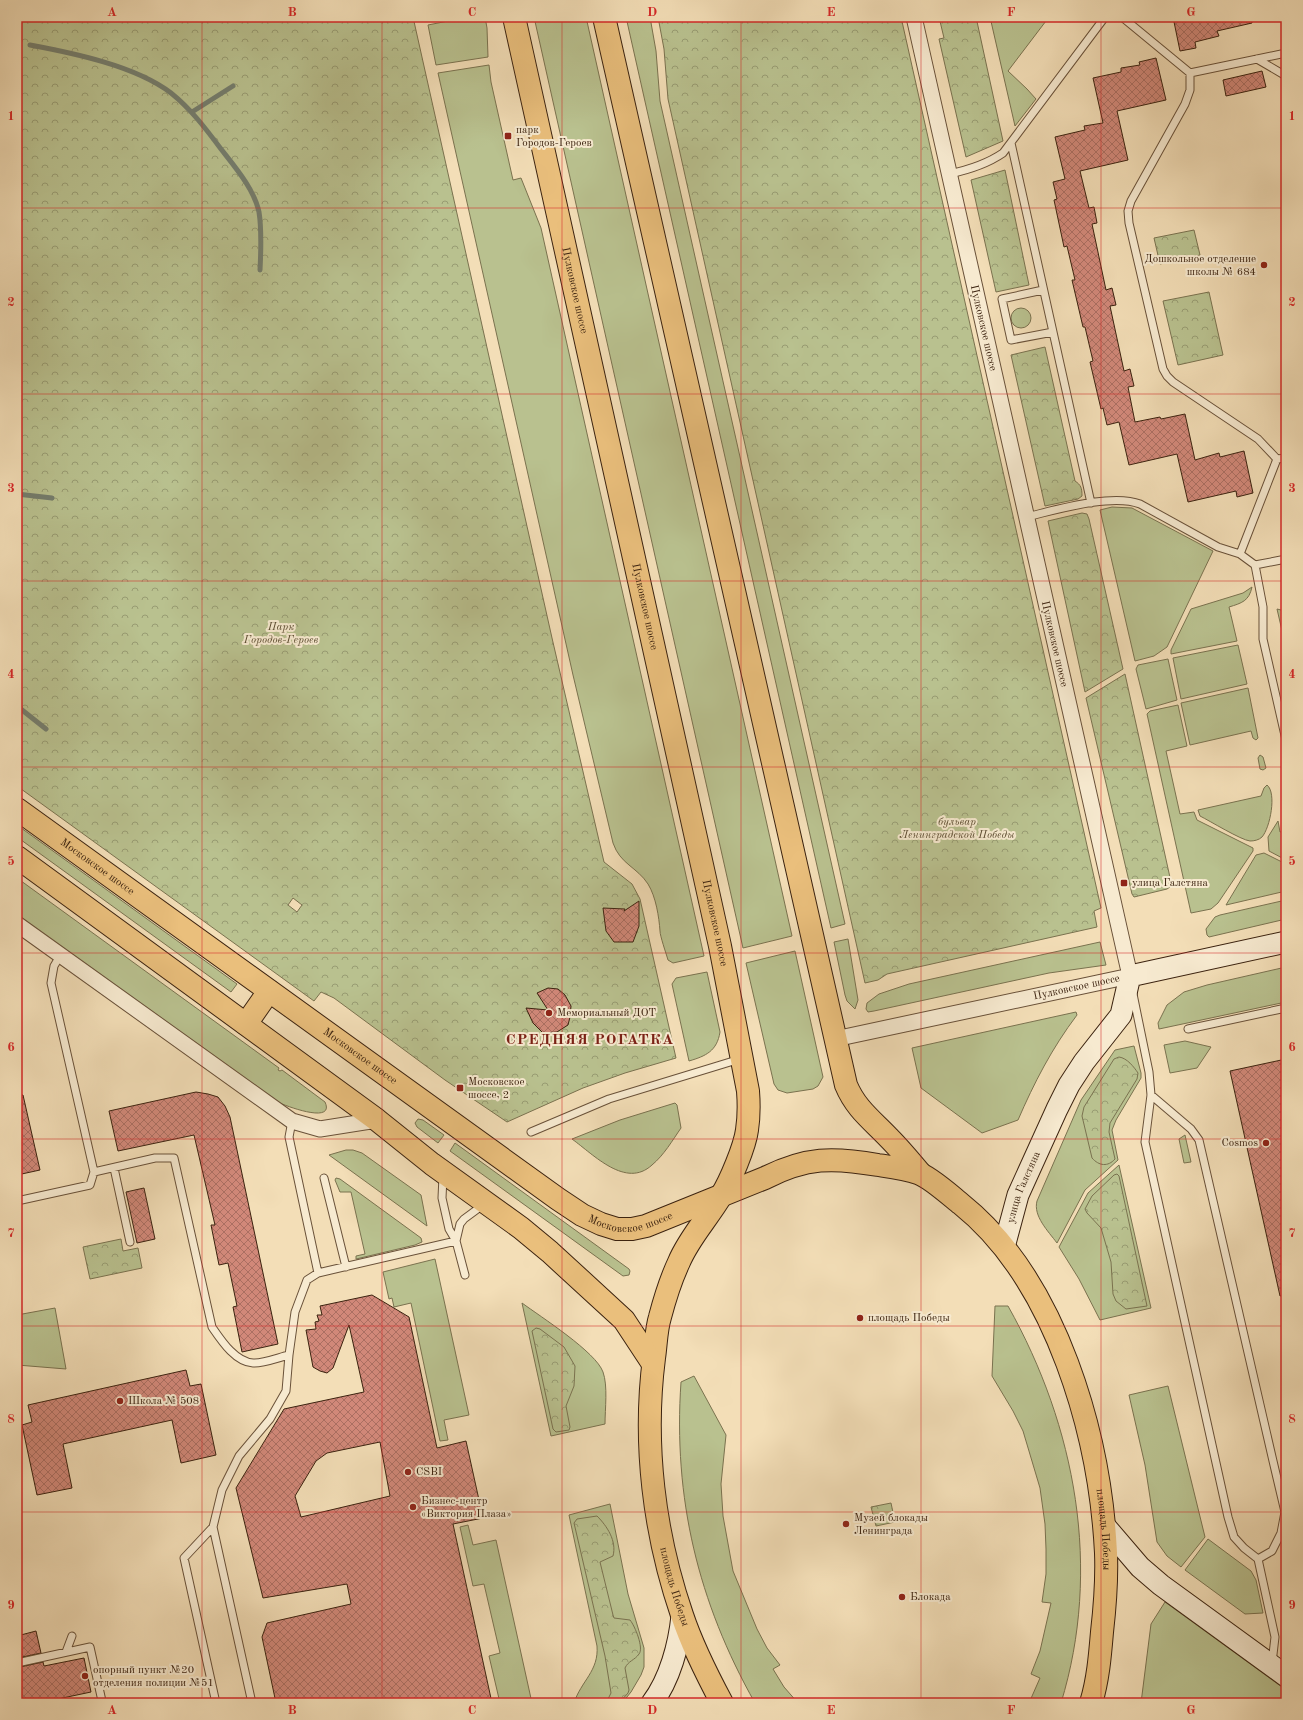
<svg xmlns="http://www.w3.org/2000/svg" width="1303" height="1720" viewBox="0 0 1303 1720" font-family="'Old Standard TT',serif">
<defs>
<pattern id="forest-crowns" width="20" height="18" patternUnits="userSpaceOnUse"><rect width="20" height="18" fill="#b9c18f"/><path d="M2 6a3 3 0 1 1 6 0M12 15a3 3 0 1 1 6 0" fill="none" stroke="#989c73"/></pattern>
<pattern id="building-cross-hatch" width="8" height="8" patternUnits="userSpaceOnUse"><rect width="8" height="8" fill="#d18879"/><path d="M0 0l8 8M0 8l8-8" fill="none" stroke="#ab6f62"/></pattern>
</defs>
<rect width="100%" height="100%" fill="#f3deb7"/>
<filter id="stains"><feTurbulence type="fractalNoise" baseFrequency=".005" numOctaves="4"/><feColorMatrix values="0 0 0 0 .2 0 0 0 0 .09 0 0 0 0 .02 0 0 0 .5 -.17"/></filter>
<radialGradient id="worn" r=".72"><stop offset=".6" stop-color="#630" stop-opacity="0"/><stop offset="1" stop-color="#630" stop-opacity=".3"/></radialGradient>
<!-- green -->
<path fill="#b9c18f" stroke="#7a724f" d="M468 17H485L487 28 488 57 436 65 428 25Z
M534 17H586L792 936 743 948Z
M626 17H650L656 51 660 101 845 924 831 928Z
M990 17H1049L1008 71 1027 89 1036 99 1015 126Z
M489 65 491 82 513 180 521 178 541 228 704 956 673 963 668 960C666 953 660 936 660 931 659 917 656 897 648 884 637 867 620 864 613 843L573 675 438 73Z
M1011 318a10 10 0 1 1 20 0a10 10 0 1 1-20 0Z
M1112 507 1132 508 1213 551 1167 647 1154 656 1135 661 1100 510Z
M1252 587C1249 601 1242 603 1229 607L1237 641 1171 654V650L1191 609 1243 593Z
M1277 609 1281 610 1286 613V648Z
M1238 645 1247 684 1181 699 1173 658Z
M1168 659 1177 700 1146 709 1136 669 1138 665Z
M1248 688 1258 738 1256 740 1253 738 1251 731 1190 745 1181 703Z
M1178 705 1187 746 1166 751 1180 814 1194 812 1197 820 1253 848V851L1218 903 1211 909 1191 913 1147 714 1150 711Z
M1260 755 1263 757 1266 768 1263 770 1260 769 1258 758Z
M1267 785C1277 793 1270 828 1262 837 1259 840 1254 841 1250 841 1241 840 1210 821 1200 816L1198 810 1261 796 1264 788Z
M1278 821 1280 832 1286 831V860L1269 851 1268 837Z
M17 825 237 984 231 992 17 837Z
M1264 853 1286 864V891L1226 905 1256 855Z
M17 878 279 1068 278 1070 280 1071 282 1070 325 1102C336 1126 280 1104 273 1100L17 916Z
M1286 900V919L1209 937 1207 935 1206 929 1215 917 1220 915Z
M848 939 858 1000 855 1009 847 1001 845 995 834 942Z
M1100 942 1106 965 1049 973 874 1011 868 1012 866 1009 867 1003 879 994 909 984Z
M795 951 823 1077 818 1086 813 1089 787 1093 778 1090 774 1084 746 963Z
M1286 967V1002L1159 1029 1158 1023 1167 1005 1184 992 1207 985Z
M707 972 720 1032C717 1051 706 1056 689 1061L672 984 676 978Z
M1076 1012 1077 1015C1052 1048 1034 1083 1018 1120L982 1133 921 1088 912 1048Z
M1185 1041 1211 1047 1197 1068 1170 1073 1164 1045Z
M1134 1046 1141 1073V1078L1116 1120 1112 1130 1118 1160 1085 1190 1057 1243C1048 1231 1033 1216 1037 1201L1081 1100 1115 1050Z
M675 1103 677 1105 681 1128C672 1141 664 1155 652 1165 626 1189 594 1155 572 1139L620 1120Z
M418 1119 423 1120 444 1135 438 1143 417 1127 415 1123Z
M1185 1135 1191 1162 1184 1163 1179 1139Z
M455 1143 629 1269 630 1271 629 1275 623 1276 450 1151Z
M346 1150H353L362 1153 421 1195 427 1226 329 1155Z
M1119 1165 1151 1308 1100 1320 1079 1279 1059 1247 1088 1193Z
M336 1178 340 1179 421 1238 422 1242 415 1245 356 1259V1256L365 1254 351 1192H340L335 1180Z
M435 1259 469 1415 444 1420 448 1440 440 1441 411 1303 394 1307 392 1298 389 1299 383 1272Z
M522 1303C541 1317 596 1352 603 1372 608 1386 605 1409 605 1424L551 1436Z
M995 1306H1008C1076 1427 1102 1569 1061 1703H1029L1040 1678 1031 1674 1040 1651 1051 1603 1042 1602 1046 1574V1549L1045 1524 1040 1488 1023 1431 1013 1411 992 1376Z
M55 1308 66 1369 17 1365V1315Z
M694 1376 726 1435 721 1484 723 1516 733 1571 757 1629 767 1648 780 1665 773 1669 784 1687 798 1703H755C698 1602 673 1498 681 1382Z
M1168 1386 1205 1537 1181 1567 1167 1556 1157 1542 1145 1465 1129 1395Z
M610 1504 628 1594 644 1648V1667L641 1675 631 1692 622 1703H574C581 1681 599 1671 597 1646L569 1515Z
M468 1525 473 1545 496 1540 532 1703H500L489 1656 500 1653 484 1584 473 1586 460 1527Z
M1208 1539 1251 1571 1256 1580 1263 1613 1245 1614 1185 1570Z
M1165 1602 1286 1690V1703H1141L1151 1624Z"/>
<!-- forest -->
<path fill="url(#forest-crowns)" stroke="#7a724f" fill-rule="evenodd" d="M17 17H413L552 638 604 862 632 884 640 899 676 1058 625 1073 583 1088 507 1122 445 1080 334 998 321 992 314 1001 17 786ZM293 898 302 905 297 912 288 905Z
M658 17H901L1101 908 1094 911 1097 927 887 974 878 980 865 983 668 99 664 49Z
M939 17H976L1003 141 966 157 939 39 944 38Z
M1005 170 1029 285 996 292 971 180Z
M1194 230 1200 255 1160 264 1154 238Z
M1209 292 1223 355 1178 365 1163 301Z
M1045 347 1075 481C1081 485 1082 488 1082 496L1078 499 1045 506 1011 355Z
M1082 513 1087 514 1089 519 1123 669 1085 692 1048 521Z
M1125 674 1171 882 1170 887 1167 889 1134 897 1132 894 1086 698Z
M1119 1057C1127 1058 1134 1067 1138 1073L1137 1079 1110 1123 1109 1132 1115 1159C1108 1167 1099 1166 1092 1158L1082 1116 1084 1107 1114 1059Z
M1117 1174 1119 1176 1147 1306 1126 1309 1116 1301 1113 1294 1111 1262 1101 1228 1087 1213 1085 1209 1092 1196 1114 1175Z
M121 1239 123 1251 138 1248 142 1268 90 1279 83 1247Z
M536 1328 540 1329 564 1347 575 1366 574 1386 566 1406 570 1427 569 1430 556 1432 553 1429 532 1331Z
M891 1503 895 1522 876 1526 871 1507Z
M597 1516C607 1526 617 1541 613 1556L600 1562 613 1615 614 1618 630 1620C635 1626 644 1648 639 1654 635 1660 628 1661 625 1668L629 1690 628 1693 619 1703H605L608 1699 611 1693 605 1656 574 1523 577 1519Z"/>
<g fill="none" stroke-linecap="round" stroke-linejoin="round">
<!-- stream -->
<path stroke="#757e6e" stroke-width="5" d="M30 45C73 53 136 66 171 93 191 109 206 129 221 149 235 167 254 189 259 212 262 231 261 250 260 270
M192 112 233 86
M17 494 52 498
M17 706 46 729"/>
</g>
<!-- building -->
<path fill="url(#building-cross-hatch)" stroke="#3b220f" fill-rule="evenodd" d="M1173 17H1252V23L1217 31 1219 36 1195 42 1196 48 1180 51Z
M1156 58 1166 100 1117 111 1128 160 1080 171 1089 208 1094 207 1097 223 1092 224 1106 290 1112 288 1116 305 1110 306 1124 371 1130 369 1134 386 1128 387 1135 422 1160 417 1161 419 1185 414 1195 460 1219 453 1220 457 1244 451 1253 493 1237 497 1236 491 1188 502 1177 454 1129 465 1119 422 1107 425 1103 408 1101 409 1090 362 1093 361 1085 327H1083L1072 280H1075L1067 246 1064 247 1054 200 1057 199 1053 182 1065 179 1055 137 1085 130 1084 126 1103 123 1093 78 1121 72V68L1140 65 1139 62Z
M1262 71 1266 87 1226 96 1223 80Z
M639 901V926L633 942H614L606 931 603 908 625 909 624 911Z
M548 988 558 989 565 995 571 1006 570 1017 568 1025 557 1032 543 1033 533 1023 526 1008 548 1010 537 993Z
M1286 1059V1295L1280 1296 1230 1071Z
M196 1092 208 1094 218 1097 225 1106 230 1117 278 1344 242 1352 233 1307 237 1306 228 1263 219 1265 211 1225H215L194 1135 118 1151 109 1111Z
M17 1095H23L40 1170 17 1175Z
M144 1188 155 1239 137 1243 126 1192Z
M372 1295 409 1317 437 1448 466 1441 483 1518 453 1524 492 1703H276L262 1637 267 1623 351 1604 347 1584 263 1598 236 1488 284 1409 364 1392 349 1325 333 1368 327 1373 320 1371 313 1367 306 1330 316 1329 315 1322 319 1321 317 1315H322L320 1306ZM380 1442 390 1496 301 1517 295 1496 316 1461 327 1453Z
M186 1370 190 1386 201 1384 216 1455 181 1463 172 1420 63 1444 72 1488 37 1495 22 1425 32 1422 28 1405Z
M36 1631 41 1653 18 1658 17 1636Z
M84 1658 91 1692 39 1703H23L17 1676V1672L21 1671 20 1667 43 1662 44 1666Z"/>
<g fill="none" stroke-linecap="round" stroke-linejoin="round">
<defs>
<path id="lane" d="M1122 17 1190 73 1286 53
M1257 59 1286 76
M1190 73V90L1185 104 1131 201 1128 211 1129 223 1163 369 1167 376 1173 382 1258 439 1277 459 1240 554
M1011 143 1091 503
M949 174C968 170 987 164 1003 153L1105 17
M1043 290 1002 299 1011 340 1053 332
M1277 459 1286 458
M1026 517C1056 510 1112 493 1140 504L1218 547 1240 554 1255 565 1286 559
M1255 565 1263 607V639L1286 740
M60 956 54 966 51 983 94 1172 155 1158H174L212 1327C221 1340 235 1362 253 1363 262 1364 280 1357 289 1355L295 1312 307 1280 318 1273 456 1241
M1133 994 1149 1072 1151 1095 1145 1142 1228 1517 1234 1537 1244 1548 1258 1559 1275 1637 1272 1663
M1188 1029 1286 1008
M1151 1095 1191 1129 1199 1140 1273 1461 1285 1512 1281 1533 1272 1551 1258 1559
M292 1121 289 1137 318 1273
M531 1132 609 1099 740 1059
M114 1168 130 1242
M443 1176 442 1198 449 1229 456 1241 465 1275
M324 1178 346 1267
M17 1201 90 1185 94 1172
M456 1241 460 1224 464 1219 483 1205
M213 1527 252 1703
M66 1652 72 1636
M17 1663 90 1647 102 1701 95 1703
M216 1703 184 1558 213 1527 222 1490 239 1456 270 1419 286 1391 289 1355"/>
<g id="street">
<path d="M17 924 292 1121 320 1129 377 1120"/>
<path id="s1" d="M835 1039 1130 976 914 17"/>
</g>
<g id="secondary">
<path id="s2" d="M1004 1247 1018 1195 1057 1109 1069 1085 1084 1062 1121 1015 1130 976 1286 942"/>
<path d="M1104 1525 1140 1567 1161 1585 1286 1676"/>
<path d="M652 1703C670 1679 679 1645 682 1616"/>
</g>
<g id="primary">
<path id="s3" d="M514 17 720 946 748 1091C749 1104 749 1117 747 1130 745 1146 730 1182 721 1196 708 1218 689 1238 679 1262 671 1279 665 1298 660 1317 656 1330 656 1345 654 1358 643 1444 654 1533 682 1615 692 1645 707 1675 722 1703"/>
<path d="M604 17 846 1085C856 1109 872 1120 889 1138 900 1149 910 1161 920 1173"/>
<path id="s4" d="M17 809 558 1199 582 1215 601 1224 617 1229H632L646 1226 765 1178C806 1157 833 1157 878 1165 891 1167 906 1169 918 1173 930 1177 951 1196 961 1204 1057 1281 1100 1435 1106 1553 1107 1580 1105 1606 1102 1632 1100 1656 1098 1680 1091 1703"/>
<path d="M17 857 377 1120 432 1164 521 1228 550 1252 624 1320 653 1364"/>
<path d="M246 1024 269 991"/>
</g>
</defs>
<!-- lane casing -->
<use href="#lane" stroke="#695139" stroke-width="9"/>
<!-- street casing -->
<use href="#street" stroke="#695139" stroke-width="17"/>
<!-- secondary casing -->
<use href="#secondary" stroke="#3b220f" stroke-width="23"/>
<!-- primary casing -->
<use href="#primary" stroke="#3b220f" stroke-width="24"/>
<!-- lane -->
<use href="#lane" stroke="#f7ead0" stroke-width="7"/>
<!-- street -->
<use href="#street" stroke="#f7ead0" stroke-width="15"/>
<!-- secondary -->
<use href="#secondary" stroke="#f7ead0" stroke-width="21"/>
<!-- primary -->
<use href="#primary" stroke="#eabf7c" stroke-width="22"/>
</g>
<!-- grid -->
<path fill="none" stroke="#d62828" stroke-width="1" stroke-opacity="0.55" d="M202 17V1703M382 17V1703M562 17V1703M741 17V1703M921 17V1703M1101 17V1703M17 208H1286M17 394H1286M17 581H1286M17 767H1286M17 953H1286M17 1139H1286M17 1326H1286M17 1512H1286"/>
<!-- markers -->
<g fill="#8f2418" stroke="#f7ead0" stroke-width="1.5">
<rect x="504" y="132" width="8" height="8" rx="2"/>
<circle cx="1264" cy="265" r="4"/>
<rect x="1120" y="879" width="8" height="8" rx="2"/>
<circle cx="549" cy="1013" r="4"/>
<rect x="456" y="1084" width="8" height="8" rx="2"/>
<circle cx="1266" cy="1143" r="4"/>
<circle cx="860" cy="1318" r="4"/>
<circle cx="120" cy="1401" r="4"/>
<circle cx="408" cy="1472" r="4"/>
<circle cx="413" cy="1507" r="4"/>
<circle cx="846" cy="1524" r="4"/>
<circle cx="902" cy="1597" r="4"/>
<circle cx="85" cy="1676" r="4"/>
</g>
<g text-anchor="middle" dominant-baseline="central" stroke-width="4" stroke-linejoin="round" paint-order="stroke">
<!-- poi labels -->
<g font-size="11" fill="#3b220f" stroke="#f7ead0" text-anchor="start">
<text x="516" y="130">парк<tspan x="516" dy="13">Городов-Героев</tspan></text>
<text x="1256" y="259" text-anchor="end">Дошкольное отделение<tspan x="1256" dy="13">школы № 684</tspan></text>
<text x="1132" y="883">улица Галстяна</text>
<text x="557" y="1013">Мемориальный ДОТ</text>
<text x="468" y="1082">Московское<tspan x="468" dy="13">шоссе, 2</tspan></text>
<text x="1258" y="1143" text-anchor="end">Cosmos</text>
<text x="868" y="1318">площадь Победы</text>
<text x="128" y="1401">Школа № 508</text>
<text x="416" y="1472">CSBI</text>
<text x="421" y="1501">Бизнес-центр<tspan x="421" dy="13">«Виктория Плаза»</tspan></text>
<text x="854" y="1518">Музей блокады<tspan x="854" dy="13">Ленинграда</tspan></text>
<text x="910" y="1597">Блокада</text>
<text x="93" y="1670">опорный пункт №20<tspan x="93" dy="13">отделения полиции №51</tspan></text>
</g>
<!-- street labels -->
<g font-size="11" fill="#3b220f" stroke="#f7ead0">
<text stroke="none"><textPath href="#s3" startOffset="280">Пулковское шоссе</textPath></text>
<text transform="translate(983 328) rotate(77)">Пулковское шоссе</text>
<text stroke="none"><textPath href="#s3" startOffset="604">Пулковское шоссе</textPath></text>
<text transform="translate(1054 644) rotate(77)">Пулковское шоссе</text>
<text stroke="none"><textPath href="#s4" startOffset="99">Московское шоссе</textPath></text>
<text stroke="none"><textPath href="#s3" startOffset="928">Пулковское шоссе</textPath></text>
<text stroke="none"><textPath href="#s1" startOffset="247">Пулковское шоссе</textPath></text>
<text stroke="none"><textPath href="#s4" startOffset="423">Московское шоссе</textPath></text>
<text stroke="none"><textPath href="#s2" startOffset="63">улица Галстяна</textPath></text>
<text stroke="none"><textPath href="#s4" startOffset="747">Московское шоссе</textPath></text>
<text stroke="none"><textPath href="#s4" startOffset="1466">площадь Победы</textPath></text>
<text stroke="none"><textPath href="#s3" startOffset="1619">площадь Победы</textPath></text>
</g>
<!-- park labels -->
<g font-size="11" font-style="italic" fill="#5a4a2f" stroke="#f7ead0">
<text x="281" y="627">Парк<tspan x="281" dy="13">Городов-Героев</tspan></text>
<text x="957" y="822">бульвар<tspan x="957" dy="13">Ленинградской Победы</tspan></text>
</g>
<!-- district labels -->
<g font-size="15" font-weight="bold" letter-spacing="1" fill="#7a1f14" stroke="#f7ead0">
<text x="590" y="1040">СРЕДНЯЯ РОГАТКА</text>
</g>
</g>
<!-- margin -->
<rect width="1303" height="1720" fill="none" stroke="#f3deb7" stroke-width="44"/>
<rect x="22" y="22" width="1259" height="1676" fill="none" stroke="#d62828" stroke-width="1.5"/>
<g font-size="13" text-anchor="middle" font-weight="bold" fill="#d62828">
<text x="112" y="16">A</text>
<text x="292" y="16">B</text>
<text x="472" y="16">C</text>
<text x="652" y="16">D</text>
<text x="831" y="16">E</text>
<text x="1011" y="16">F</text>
<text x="1191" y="16">G</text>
<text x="11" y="120">1</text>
<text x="1292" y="120">1</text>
<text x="11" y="306">2</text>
<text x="1292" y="306">2</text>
<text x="11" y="492">3</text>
<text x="1292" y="492">3</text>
<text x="11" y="678">4</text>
<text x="1292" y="678">4</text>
<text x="11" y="865">5</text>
<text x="1292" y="865">5</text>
<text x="11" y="1051">6</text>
<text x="1292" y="1051">6</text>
<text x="11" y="1237">7</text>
<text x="1292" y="1237">7</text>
<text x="11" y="1423">8</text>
<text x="1292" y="1423">8</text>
<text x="11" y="1609">9</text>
<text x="1292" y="1609">9</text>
<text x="112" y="1714">A</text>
<text x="292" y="1714">B</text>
<text x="472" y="1714">C</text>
<text x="652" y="1714">D</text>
<text x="831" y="1714">E</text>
<text x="1011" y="1714">F</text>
<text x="1191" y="1714">G</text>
</g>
<rect width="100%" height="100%" filter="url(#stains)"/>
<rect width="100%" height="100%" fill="url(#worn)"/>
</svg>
